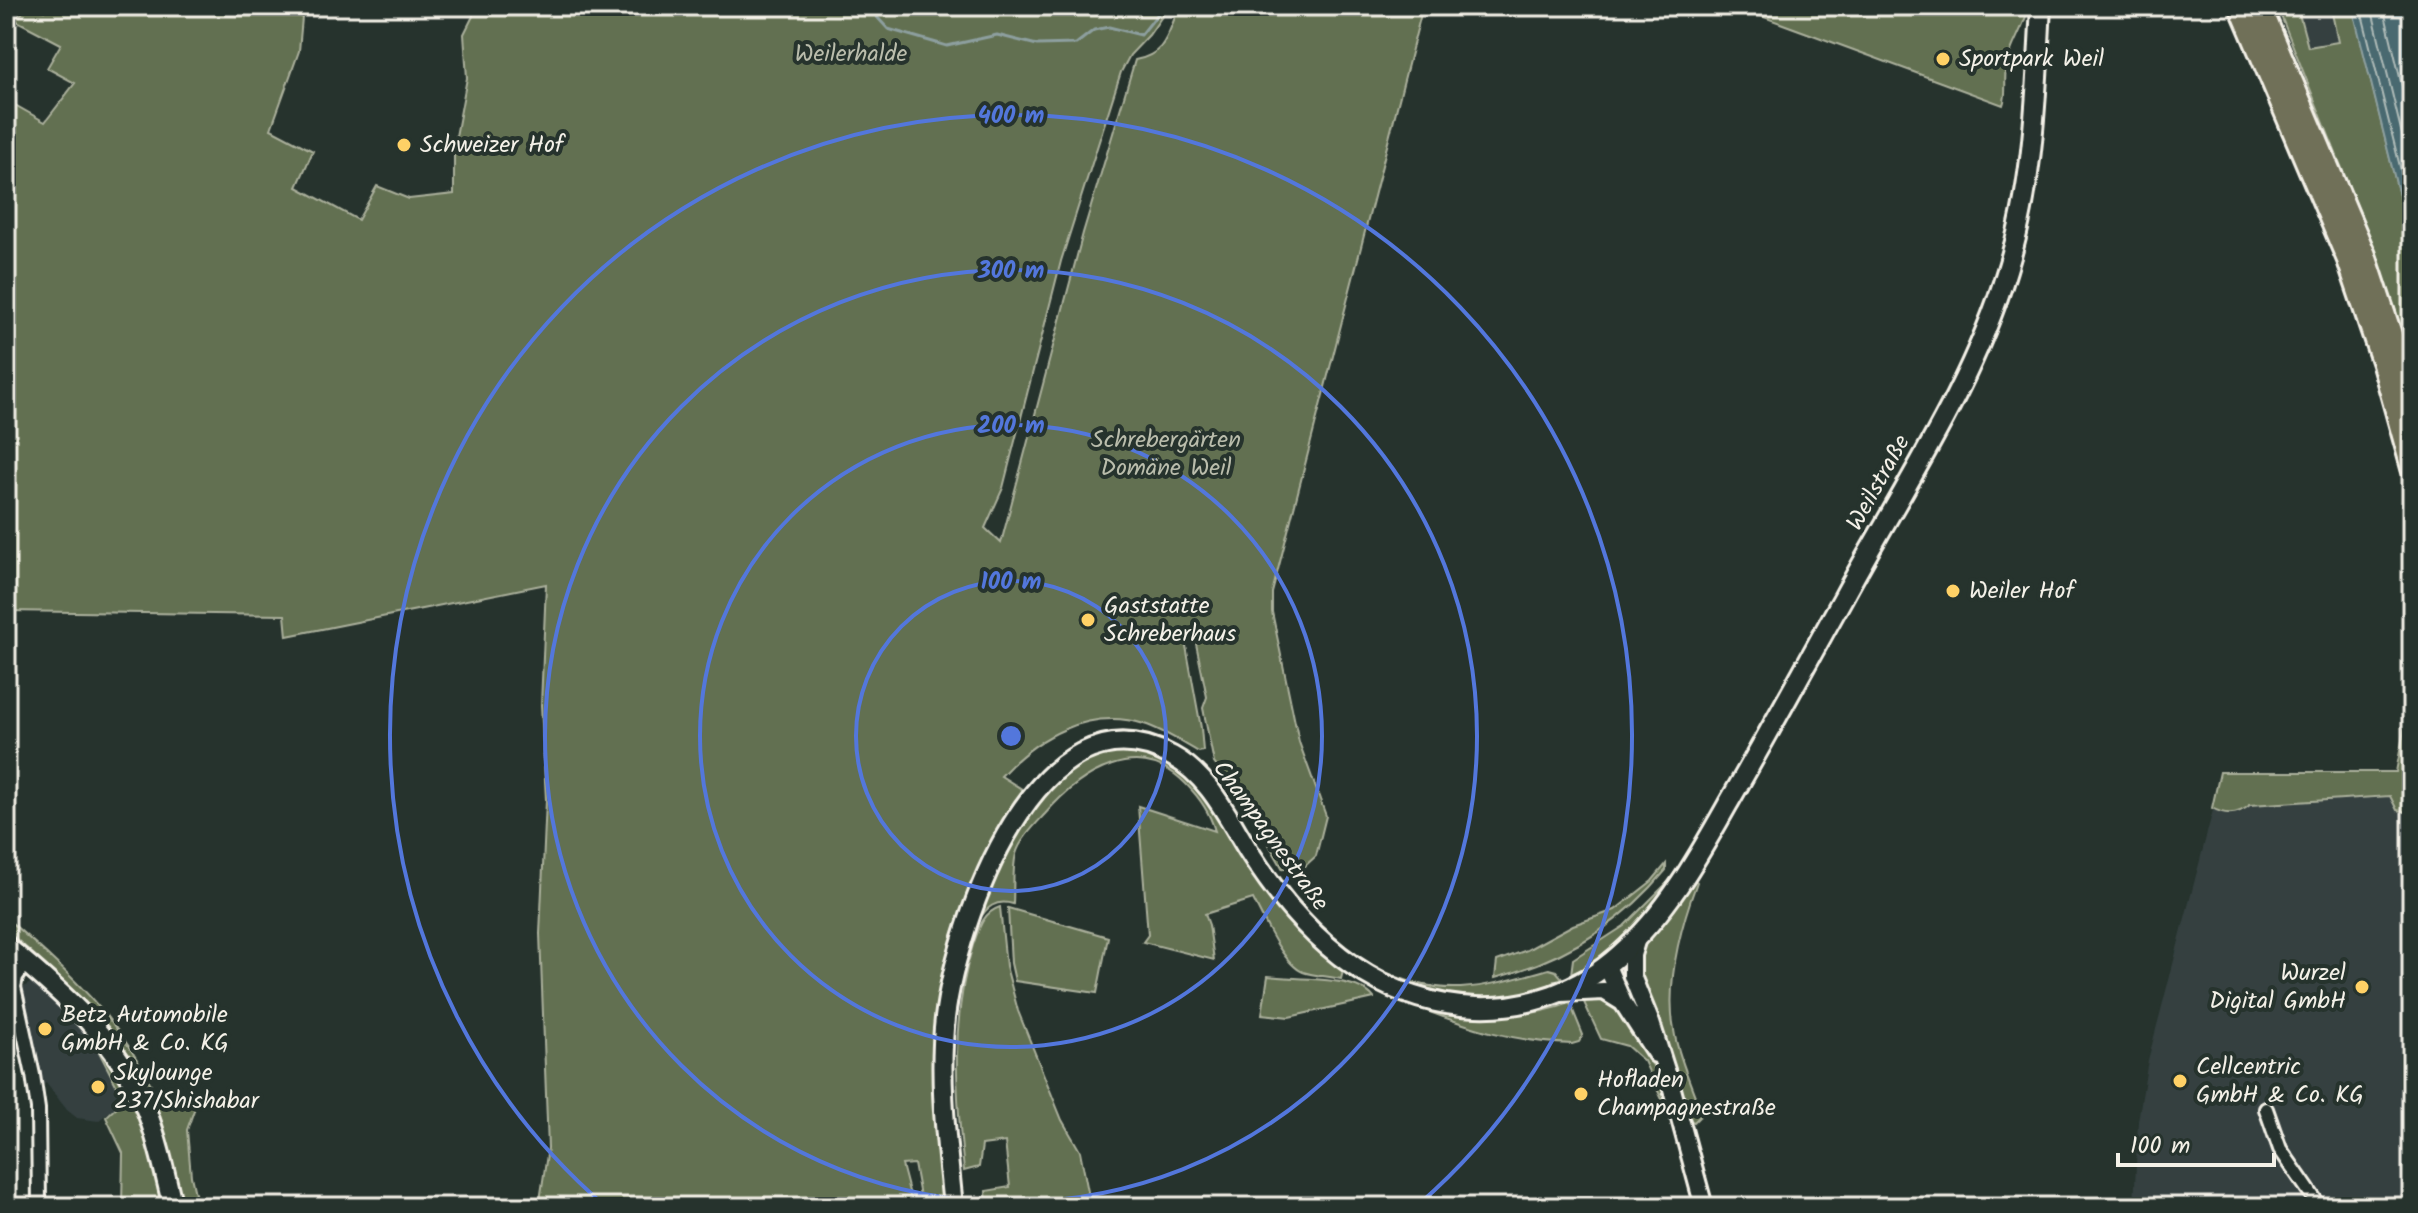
<svg xmlns="http://www.w3.org/2000/svg" width="2418" height="1213" viewBox="0 0 2418 1213" font-family="Kalam,sans-serif">
<rect width="100%" height="100%" fill="#26332d"/>
<filter id="ink" filterUnits="userSpaceOnUse"><feTurbulence type="fractalNoise" baseFrequency=".0125" numOctaves="2"/><feDisplacementMap in="SourceGraphic" scale="16" xChannelSelector="R" yChannelSelector="G"/><feConvolveMatrix kernelMatrix="1 2 1 2 8 2 1 2 1" color-interpolation-filters="sRGB"/></filter>
<g filter="url(#ink)">
<!-- built -->
<path fill="#344040" d="M2295 6H2341V10L2332 13 2338 42 2308 47 2299 13Z
M2390 796 2397 810 2412 813V1207H2134L2138 1121 2148 1060 2213 810 2233 814 2242 812 2250 805Z
M30 983 42 986 102 1044 124 1100 98 1121 77 1118 67 1110 46 1083 40 1086 37 1055 21 996 24 987Z"/>
<!-- green -->
<path fill="#627051" stroke="#abb09c" stroke-width="2" d="M29 6 44 11 46 6H303L299 51 271 129 313 151 297 187 358 220 377 186 409 199 454 194V147L467 78 464 34 473 16 474 6H1169L1149 35 1130 55 1121 72 1061 261 1003 488 985 528 1001 543 1083 233 1135 60C1168 54 1167 32 1180 6H1423L1272 593V612L1299 742 1326 816 1316 856 1305 866 1298 858 1283 869 1245 802 1214 763 1203 708 1207 697 1194 634 1184 635 1201 728 1203 751 1199 752C1181 742 1163 730 1144 724 1089 707 1037 737 1001 776L1028 793 950 959 948 1207H922L914 1164 902 1165 913 1207H539L548 1148 540 934 546 800 541 705 546 584 287 636 285 615 6 611V100L45 122 75 83 47 68 61 44 15 20Z
M1734 6H2029C2025 27 2010 45 2006 67 2004 80 2007 95 2003 105Z
M2277 6H2295L2298 10 2308 47 2338 42 2332 13 2353 8 2412 248V362L2371 241Z
M2412 688V813L2397 810 2390 796 2250 805C2238 815 2226 816 2212 808L2220 772H2396Z
M1117 750 1160 757 1190 777 1344 967 1341 979C1329 976 1315 976 1303 972 1283 964 1263 918 1253 899L1205 914 1209 925 1214 960 1143 942 1148 935 1138 806 1215 831C1210 813 1199 797 1186 784 1139 736 1081 772 1045 814 1035 825 1020 840 1016 854 1012 869 1014 888 1013 904 996 899 986 907 978 922L1006 848 1046 790 1080 761Z
M1666 864V870C1621 925 1563 960 1495 978L1497 961 1527 950 1573 925 1615 910 1652 881Z
M1677 873C1658 900 1612 960 1581 970 1578 971 1574 972 1571 974L1573 959 1624 926Z
M1693 879 1697 882C1680 928 1664 986 1675 1036 1680 1060 1691 1084 1699 1107L1700 1116 1694 1122 1689 1120 1638 979V953Z
M1000 907 1006 966 1018 1011 1062 1120 1080 1151 1091 1207H987L986 1191 1010 1187 1005 1142 982 1145 979 1167 964 1171C956 1094 950 1020 973 945 979 929 982 913 1000 907Z
M1008 908 1108 937 1097 993 1015 981 1011 963Z
M6 918C69 973 116 1014 154 1090L200 1093 187 1130 191 1176 198 1207H182C174 1175 168 1143 157 1112 129 1034 66 983 6 930Z
M1379 969C1442 1001 1485 987 1549 969L1556 971 1562 978 1554 981 1555 983C1517 998 1470 1006 1430 994 1412 988 1394 980 1376 974Z
M1268 976C1296 980 1356 975 1374 998L1289 1017 1262 1014Z
M1596 994 1613 1000 1644 1046 1669 1101 1675 1127 1644 1061 1627 1046 1601 1039 1582 998Z
M1418 1003C1473 1013 1517 1023 1570 1003L1583 1035 1579 1042 1572 1044C1514 1042 1470 1028 1417 1007Z
M102 1044 137 1101 168 1207H122L123 1153 106 1117 124 1100 97 1048Z"/>
<!-- water -->
<path fill="#48696f" stroke="#8d9f9f" stroke-width="2" d="M2352 6H2412V248Z"/>
<g fill="none" stroke-linecap="round" stroke-linejoin="round">
<!-- shore -->
<path stroke="#afbbb8" stroke-width="2" d="M2360 6 2412 215
M2371 6 2412 176
M2383 6 2412 128"/>
<!-- stream -->
<path stroke="#8d9f9f" stroke-width="3" d="M867 6 888 29 947 46 997 35 1037 45 1076 44 1094 30 1109 27 1141 35 1164 6"/>
<defs>
<path id="minor" d="M26 963 16 977 14 987 33 1075 38 1109 39 1207
M2266 1109 2280 1149 2320 1207"/>
<path id="tertiary" d="M1637 938 1632 955V976L1651 1023 1672 1089 1704 1207
M1607 966 1623 1003 1656 1054
M1561 993 1604 991 1622 1002"/>
<path id="secondary" d="M6 946C64 994 119 1041 147 1112 159 1143 165 1175 173 1207
M953 1207C947 1145 938 1081 945 1018 956 925 1037 683 1172 756 1209 776 1227 816 1248 850 1300 933 1373 1003 1476 1007 1529 1009 1580 990 1619 955 1667 913 1698 857 1729 802 1768 735 1805 666 1843 598 1901 491 1972 387 2007 270 2034 184 2036 95 2041 6"/>
<path id="trunk" d="M2240 6 2348 260 2383 364 2412 468
M2260 6 2365 255 2412 398"/>
</defs>
<!-- minor casing -->
<use href="#minor" stroke="#f4f1e8" stroke-width="18"/>
<!-- tertiary casing -->
<use href="#tertiary" stroke="#f4f1e8" stroke-width="22"/>
<!-- secondary casing -->
<use href="#secondary" stroke="#f4f1e8" stroke-width="24"/>
<!-- trunk casing -->
<use href="#trunk" stroke="#f4f1e8" stroke-width="26"/>
<!-- minor -->
<use href="#minor" stroke="#26332d" stroke-width="12"/>
<!-- tertiary -->
<use href="#tertiary" stroke="#26332d" stroke-width="16"/>
<!-- secondary -->
<use href="#secondary" stroke="#26332d" stroke-width="18"/>
<!-- trunk -->
<use href="#trunk" stroke="#706f59" stroke-width="20"/>
</g>
</g>
<!-- distance rings -->
<g fill="none" stroke="#5377dc" stroke-width="4">
<circle cx="1011" cy="736" r="155"/>
<circle cx="1011" cy="736" r="311"/>
<circle cx="1011" cy="736" r="466"/>
<path d="M604 1205A621 621 0 1 1 1418 1205"/>
</g>
<!-- markers -->
<g fill="#ffd166" stroke="#26332d" stroke-width="3">
<circle cx="1943" cy="59" r="8"/>
<circle cx="404" cy="145" r="8"/>
<circle cx="1953" cy="591" r="8"/>
<circle cx="1088" cy="620" r="8"/>
<circle cx="2362" cy="987" r="8"/>
<circle cx="45" cy="1029" r="8"/>
<circle cx="2180" cy="1081" r="8"/>
<circle cx="98" cy="1087" r="8"/>
<circle cx="1581" cy="1094" r="8"/>
</g>
<g text-anchor="middle" dominant-baseline="central" stroke-width="8" stroke-linejoin="round" paint-order="stroke">
<!-- park labels -->
<g font-size="24" fill="#babdac" stroke="#26332d">
<text x="851" y="54">Weilerhalde</text>
<text x="1166" y="440">Schrebergärten<tspan x="1166" dy="28">Domäne Weil</tspan></text>
</g>
<!-- poi labels -->
<g font-size="24" fill="#f4f1e8" stroke="#26332d" text-anchor="start">
<text x="1959" y="59">Sportpark Weil</text>
<text x="420" y="145">Schweizer Hof</text>
<text x="1969" y="591">Weiler Hof</text>
<text x="1104" y="606">Gaststatte<tspan x="1104" dy="28">Schreberhaus</tspan></text>
<text x="2346" y="973" text-anchor="end">Wurzel<tspan x="2346" dy="28">Digital GmbH</tspan></text>
<text x="61" y="1015">Betz Automobile<tspan x="61" dy="28">GmbH &amp; Co. KG</tspan></text>
<text x="2196" y="1067">Cellcentric<tspan x="2196" dy="28">GmbH &amp; Co. KG</tspan></text>
<text x="114" y="1073">Skylounge<tspan x="114" dy="28">237/Shishabar</tspan></text>
<text x="1597" y="1080">Hofladen<tspan x="1597" dy="28">Champagnestraße</tspan></text>
</g>
<!-- street labels -->
<g font-size="24" fill="#f4f1e8" stroke="#26332d">
<text transform="translate(1879 483) rotate(-61)">Weilstraße</text>
<text transform="translate(1270 836) rotate(54)">Champagnestraße</text>
</g>
</g>
<circle cx="1011" cy="736" r="12" fill="#5377dc" stroke="#26332d" stroke-width="4"/>
<g font-size="24" text-anchor="middle" font-weight="bold" fill="#5377dc" stroke="#26332d" stroke-width="8" stroke-linejoin="round" paint-order="stroke">
<text x="1011" y="123">400 m</text>
<text x="1011" y="278">300 m</text>
<text x="1011" y="433">200 m</text>
<text x="1011" y="589">100 m</text>
</g>
<!-- margin -->
<rect width="2418" height="1213" fill="none" stroke="#26332d" stroke-width="32"/>
<rect x="16" y="16" width="2386" height="1181" fill="none" stroke="#f4f1e8" stroke-width="3" filter="url(#ink)"/>
<!-- scale -->
<path d="M2118 1153v12h156v-12" fill="none" stroke="#f4f1e8" stroke-width="4"/>
<text x="2130" y="1153" font-size="24" fill="#f4f1e8" stroke="#26332d" stroke-width="6" paint-order="stroke">100 m</text>
</svg>
